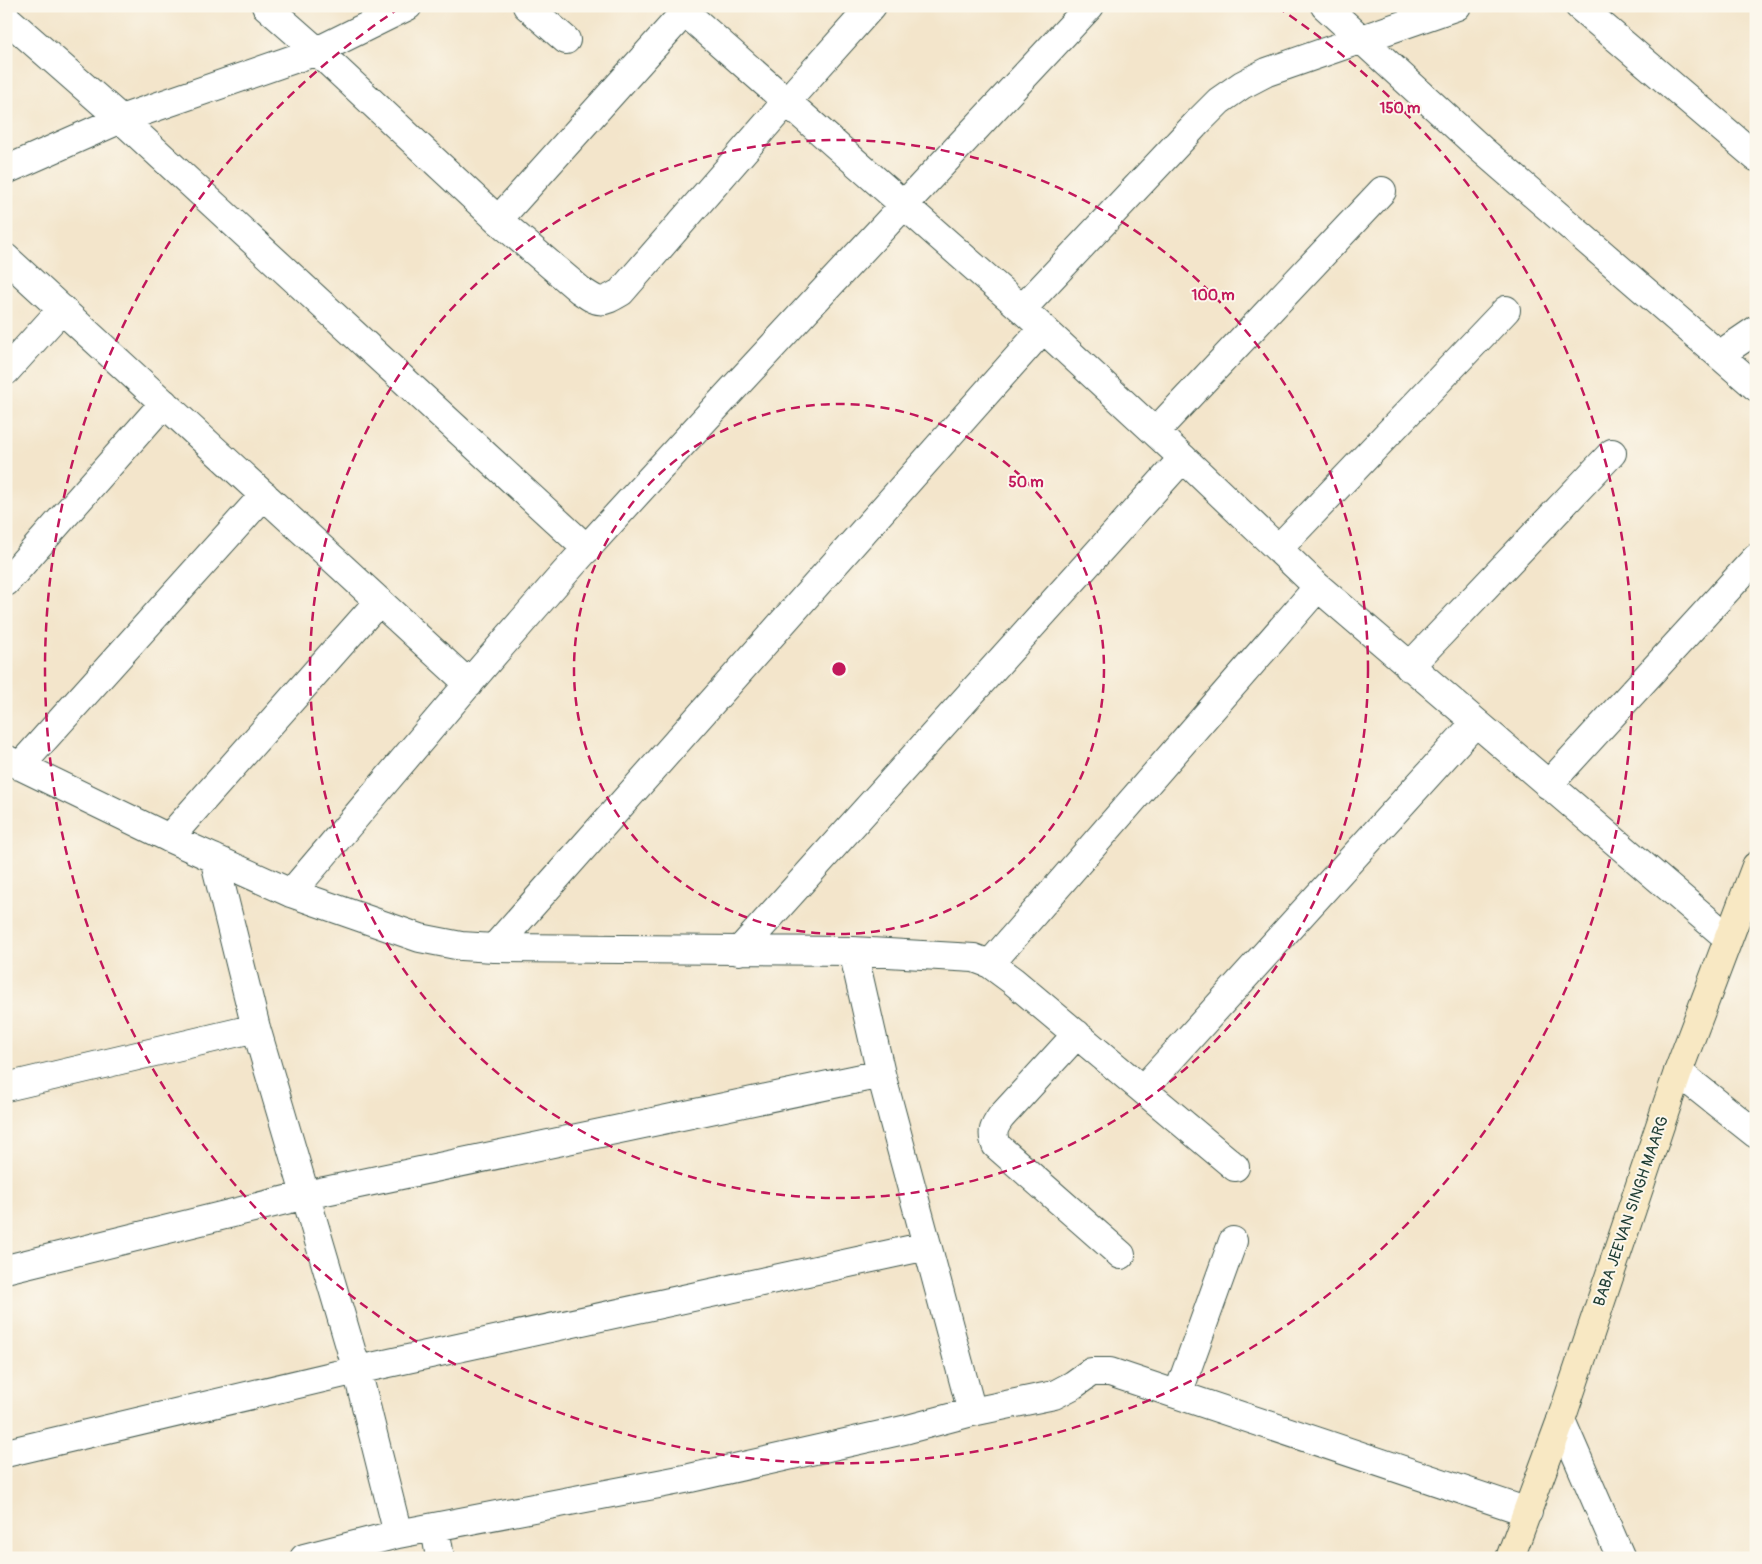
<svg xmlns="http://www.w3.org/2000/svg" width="1762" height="1564" viewBox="0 0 1762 1564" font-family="Pangolin,sans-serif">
<rect width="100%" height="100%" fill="#fbf7ec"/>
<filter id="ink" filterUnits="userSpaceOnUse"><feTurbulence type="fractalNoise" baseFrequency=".02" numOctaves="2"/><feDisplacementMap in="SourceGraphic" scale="10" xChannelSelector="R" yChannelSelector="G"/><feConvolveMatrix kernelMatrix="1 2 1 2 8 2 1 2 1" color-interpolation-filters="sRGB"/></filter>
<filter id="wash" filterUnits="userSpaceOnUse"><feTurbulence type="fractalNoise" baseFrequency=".0096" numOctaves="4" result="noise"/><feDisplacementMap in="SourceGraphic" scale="20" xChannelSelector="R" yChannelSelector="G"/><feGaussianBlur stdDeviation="1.12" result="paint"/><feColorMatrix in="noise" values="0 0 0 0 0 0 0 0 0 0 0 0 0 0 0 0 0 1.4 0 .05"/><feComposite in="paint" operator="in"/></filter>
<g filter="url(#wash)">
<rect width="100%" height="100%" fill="#f3e5cb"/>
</g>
<g filter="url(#ink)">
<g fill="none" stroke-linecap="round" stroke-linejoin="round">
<defs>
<path id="street" d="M266 6 317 51 498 220 580 290C599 303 601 304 621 292L787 101 872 6
M527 6 566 40
M1325 6 1481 149 1756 387
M1579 6 1756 157
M685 12 1022 309 1183 458 1318 587 1728 938
M6 18 121 119 587 549
M6 170 121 119 317 51 408 6
M498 220 690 6
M6 258 469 684
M1022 309 1198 122 1219 101 1242 85 1267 72 1457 6
M1719 355 1756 330
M6 371 62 309
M1155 432 1382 191
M1278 549 1506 310
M6 582 164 403
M1409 667 1612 453
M6 759 169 838 291 893 420 938 461 946 494 948 853 951 974 958 990 964 1013 981 1235 1167
M20 766 264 495
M1548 785 1756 558
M169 838 379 601
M214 858 256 1028 357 1370 398 1534
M291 893C390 777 486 660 588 547 753 365 922 186 1090 6
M494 948 1043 329
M739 951 1183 458
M853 951 881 1074 972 1412
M990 964 1318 587
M1077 1034 1001 1117C994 1127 991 1132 996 1145L1121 1255
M1678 1072 1756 1134
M6 1087 256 1028
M1143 1089 1475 723
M6 1269 306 1195 881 1074
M1178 1394 1233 1241
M1561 1420 1621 1558
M6 1453 357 1370 927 1246
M435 1527 440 1558
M304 1558 398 1534 690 1478 908 1429 972 1412 1054 1395 1073 1385 1091 1372H1110L1528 1512"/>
<path id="secondary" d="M1510 1558 1561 1420 1678 1072 1756 866"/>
</defs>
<!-- street casing -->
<use href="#street" stroke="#3f564b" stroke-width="30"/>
<!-- secondary casing -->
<use href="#secondary" stroke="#3f564b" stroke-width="30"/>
<!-- street -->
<use href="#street" stroke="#fff" stroke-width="28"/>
<!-- secondary -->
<use href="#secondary" stroke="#f8e8c3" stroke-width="28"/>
</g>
</g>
<!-- distance rings -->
<g fill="none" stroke="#c2185b" stroke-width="2.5" stroke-dasharray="9 6">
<circle cx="839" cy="669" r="265"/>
<circle cx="839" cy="669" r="529"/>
<path d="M1277 7A794 794 0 1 1 401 7"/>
</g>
<g text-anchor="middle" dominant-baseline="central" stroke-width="4" stroke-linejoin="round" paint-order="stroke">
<!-- street labels -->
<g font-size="16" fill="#1f3d34" stroke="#fbf7ec">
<text transform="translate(1631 1211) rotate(-71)">BABA JEEVAN SINGH MAARG</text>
</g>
</g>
<circle cx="839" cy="669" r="8" fill="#c2185b" stroke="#fbf7ec" stroke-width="2.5"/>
<g font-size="15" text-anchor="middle" font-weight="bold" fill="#c2185b" stroke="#fbf7ec" stroke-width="4" stroke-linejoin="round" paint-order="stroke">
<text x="1400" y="113">150 m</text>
<text x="1213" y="300">100 m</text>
<text x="1026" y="487">50 m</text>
</g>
<!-- margin -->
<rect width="1762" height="1564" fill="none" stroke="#fbf7ec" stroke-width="25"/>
</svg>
